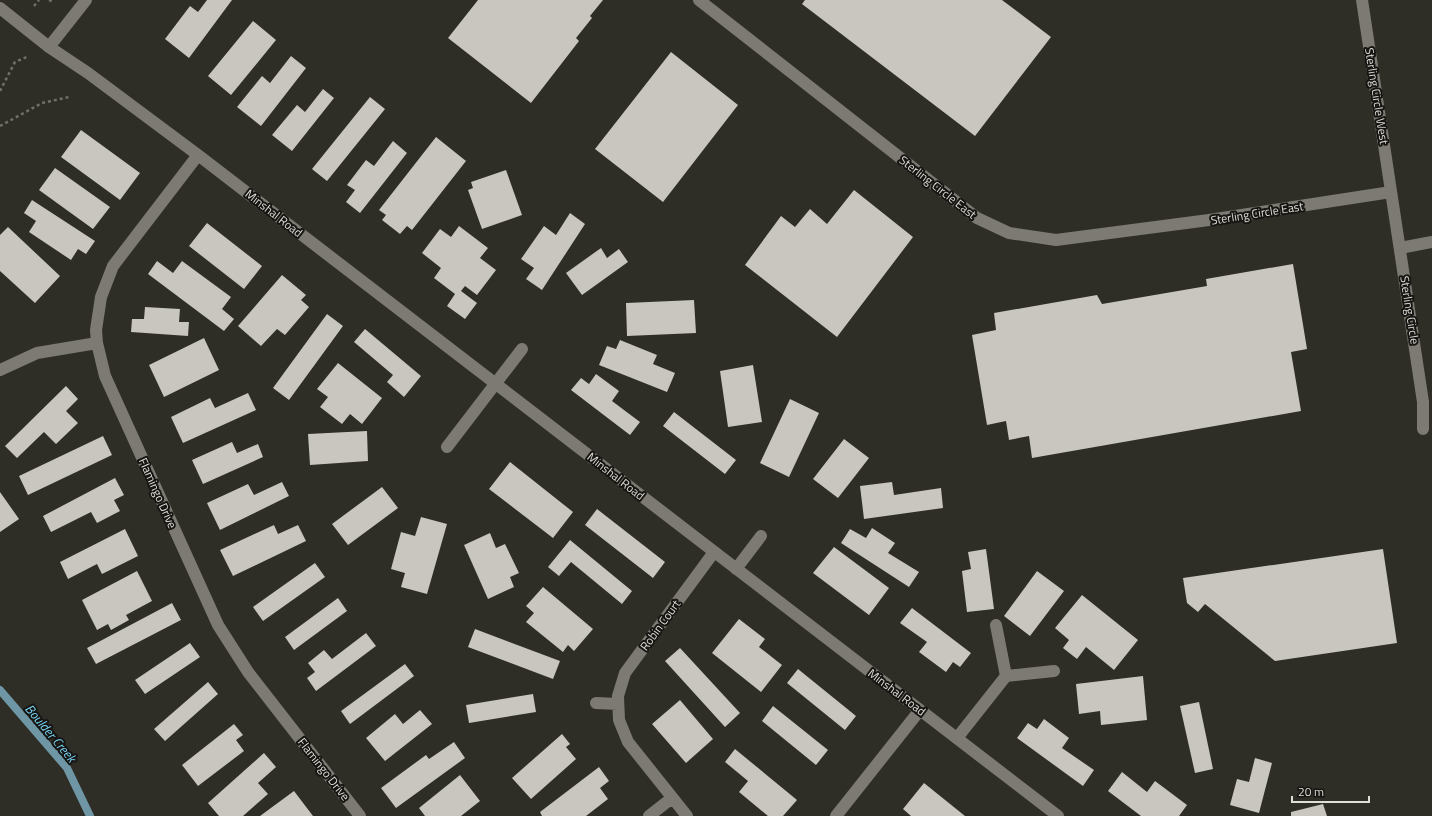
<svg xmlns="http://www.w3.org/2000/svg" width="1432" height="816" viewBox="0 0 1432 816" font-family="'Titillium Web',sans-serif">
<rect width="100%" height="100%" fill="#2e2d26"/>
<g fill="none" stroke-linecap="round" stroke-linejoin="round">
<!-- stream -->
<path stroke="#6e96a4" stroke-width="8" d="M0 690 67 768 90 816"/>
</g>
<!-- building -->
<path fill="#c8c6be" d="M207 0H232L189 58 165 39 190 6 198 12Z
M478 0H603L590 16 592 18 576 38 579 41 531 103 448 38Z
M805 0H1002L1051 37 975 136 802 4Z
M253 21 276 40 231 95 208 76Z
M671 52 738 105 663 202 595 149Z
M291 56 306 68 261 126 237 107 262 76 270 83Z
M323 89 334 98 292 151 272 135 297 105 305 112Z
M370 97 385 109 327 181 312 169Z
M81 130 140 173 120 200 61 157Z
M436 137 466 161 412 230 407 226 400 234 382 220 386 215 379 210Z
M393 141 407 153 360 213 346 202 355 190 347 185 366 160 374 166Z
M55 168 110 207 93 229 39 190Z
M506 170 522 215 482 229 468 190 473 188 471 182Z
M854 190 913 237 837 337 745 265 781 216 795 227 810 209 827 224Z
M32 200 95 241 86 254 78 249 71 260 29 232 36 221 24 213Z
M570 213 585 224 542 290 526 279 534 268 521 259 544 226 556 235Z
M207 223 262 266 244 289 189 246Z
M459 226 488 248 480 258 496 270 477 295 465 286 461 291 477 303 465 319 447 306 455 294 434 278 441 268 422 253 440 229 451 237Z
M8 227 60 276 35 303 0 271V235Z
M601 248 607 258 619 249 628 262 582 295 566 273Z
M157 261 173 273 182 261 231 297 222 309 234 319 224 331 148 274Z
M1293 264 1307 349 1291 352 1301 411 1032 458 1029 436 1009 440 1006 421 987 425 972 335 996 330 994 313 1097 295 1102 304 1207 286 1206 279Z
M282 275 306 295 301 300 309 307 285 335 277 329 261 346 238 326Z
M694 300 696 333 627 336 626 303Z
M145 307 180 309 179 322H189L188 336 131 332 132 319H144Z
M327 314 343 326 289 400 273 388Z
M365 329 421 376 404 397 387 382 393 375 354 342Z
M204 338 219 370 164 397 149 365Z
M620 340 657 355 653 364 675 373 667 392 599 365 607 346 616 349Z
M338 363 382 398 362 424 350 414 342 424 320 407 328 397 317 389Z
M753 365 762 422 728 427 720 371Z
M596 374 619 391 612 401 640 422 630 435 571 390 581 378 589 384Z
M66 386 78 399 66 411 78 423 56 444 44 432 17 458 5 446Z
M248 393 256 410 183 443 171 417 210 398 215 408Z
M790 399 819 413 789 477 760 463Z
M674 412 736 460 725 474 663 426Z
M367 431 368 461 310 465 308 434Z
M103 436 112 455 28 495 19 476Z
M844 439 869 458 838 498 813 479Z
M232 442 237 453 258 444 263 457 203 484 192 460Z
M510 462 573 512 553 538 489 489Z
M115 478 124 495 114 500 120 511 97 523 91 512 51 532 43 516Z
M282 482 289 496 220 530 207 503 248 484 254 495Z
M892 482 894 495 941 488 943 508 864 519 860 486Z
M382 487 398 508 348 545 332 524Z
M0 492 19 519 0 532Z
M597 509 665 562 653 578 585 525Z
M421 517 447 524 427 594 401 587 405 573 391 569 401 532 415 536Z
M274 525 278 534 298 525 306 541 233 576 220 550Z
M872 528 895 543 888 553 919 572 909 587 841 543 850 529 866 538Z
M125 529 138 556 102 574 97 564 68 579 60 562Z
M490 533 496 548 505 544 519 573 510 577 514 587 488 599 464 545Z
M570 540 632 591 622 604 571 562 559 576 548 567Z
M834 547 889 588 869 615 813 573Z
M986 549 994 609 967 612 962 571 971 569 968 552Z
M1383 549 1397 643 1275 661 1205 604 1198 612 1187 603 1183 578Z
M315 563 325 577 263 621 253 607Z
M137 571 152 601 126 615 129 620 111 630 108 624 97 630 82 600Z
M1037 571 1064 591 1030 636 1004 616Z
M543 587 593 629 574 651 568 645 563 652 526 622 534 613 526 606Z
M1082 595 1138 640 1114 670 1086 647 1077 659 1063 648 1069 640 1055 628Z
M338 598 347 611 294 650 285 637Z
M172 603 181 620 96 664 87 648Z
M912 608 971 653 960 667 953 662 946 672 919 652 927 642 900 623Z
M739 619 765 639 759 647 782 665 761 692 712 653Z
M475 629 560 661 553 679 468 647Z
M366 633 376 646 316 691 307 678 315 672 308 663 324 650 332 659Z
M190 643 200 657 145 694 135 680Z
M680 648 740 713 725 727 665 661Z
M405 664 414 676 350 724 341 711Z
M798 669 856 716 845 730 787 683Z
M1143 676 1147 720 1101 725 1100 711 1079 714 1076 684Z
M208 682 218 694 165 741 154 729Z
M533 694 536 712 469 723 466 705Z
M680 700 713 739 686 763 652 724Z
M1199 702 1213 769 1195 773 1180 706Z
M773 706 828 750 816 765 762 721Z
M420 710 432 724 385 761 366 738 395 714 403 724Z
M1044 719 1069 738 1062 748 1094 770 1083 786 1017 738 1028 723 1037 729Z
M234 724 243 735 236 740 244 751 198 786 182 765Z
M562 734 570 744 566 747 576 759 531 799 512 778Z
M454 742 465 758 396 808 381 788 426 755 429 759Z
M735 749 797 800 783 816H768L739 792 748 781 725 762Z
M264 753 276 767 258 783 268 794 243 816H219L208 803Z
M1255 758 1272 763 1259 813 1230 805 1237 779 1249 782Z
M599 767 609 781 600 788 608 799 586 816H542L540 812Z
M1122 772 1147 792 1155 781 1187 805 1179 816H1141L1108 791Z
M460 775 480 801 461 816H425L419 808Z
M924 783 965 816H911L903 809Z
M294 791 313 816H260Z
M1323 804 1327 816H1291V812Z"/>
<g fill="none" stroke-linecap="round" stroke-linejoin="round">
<!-- path -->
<path stroke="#706f69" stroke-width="2.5" stroke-dasharray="3 3" stroke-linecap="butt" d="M49 0 54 2
M34 6 39 0
M0 91 15 62 29 56
M0 126 42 103 69 97"/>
<!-- lane -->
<path stroke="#7c7a72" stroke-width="12" d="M1400 248 1432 242
M996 625 1006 676
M957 738 1006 676 1054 671"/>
<!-- street -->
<path stroke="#7c7a72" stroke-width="12" d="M699 0 977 218 1009 233 1056 240 1209 220 1391 192
M1362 0 1423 402V429
M49 47 88 73 198 155 1058 816
M198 155 113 266 101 297 96 330 97 343 105 376 218 625 248 672 360 816
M0 370 37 353 97 343
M447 447 522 349
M736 569 761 536
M596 703 618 704
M649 816 672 798
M687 816 628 742 619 720 618 696 625 673 714 552
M836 816 920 710"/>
<!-- secondary -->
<path stroke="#7c7a72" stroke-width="12" d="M0 8 49 47 86 0"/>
</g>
<g text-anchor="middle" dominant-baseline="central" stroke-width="4" stroke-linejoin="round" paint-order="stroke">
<!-- street labels -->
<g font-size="12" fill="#dfded9" stroke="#161512">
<text transform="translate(1377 96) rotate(81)">Sterling Circle West</text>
<text transform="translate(938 187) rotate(38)">Sterling Circle East</text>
<text transform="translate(274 213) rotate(38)">Minshal Road</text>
<text transform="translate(1257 213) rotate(-9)">Sterling Circle East</text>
<text transform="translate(1410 310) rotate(81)">Sterling Circle</text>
<text transform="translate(616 476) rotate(38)">Minshal Road</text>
<text transform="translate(158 493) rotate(66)">Flamingo Drive</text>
<text transform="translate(660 625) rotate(-54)">Robin Court</text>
<text transform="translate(897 692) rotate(37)">Minshal Road</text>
<text transform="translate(324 769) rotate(52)">Flamingo Drive</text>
</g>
<!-- water labels -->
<g font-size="13" font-style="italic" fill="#77d2f4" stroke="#161512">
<text transform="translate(51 733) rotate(50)">Boulder Creek</text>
</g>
</g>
<!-- scale -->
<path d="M1292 796v6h77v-6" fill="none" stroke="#dfded9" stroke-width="2"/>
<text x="1298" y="796" font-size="12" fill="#dfded9" stroke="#161512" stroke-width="3" paint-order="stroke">20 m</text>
</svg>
